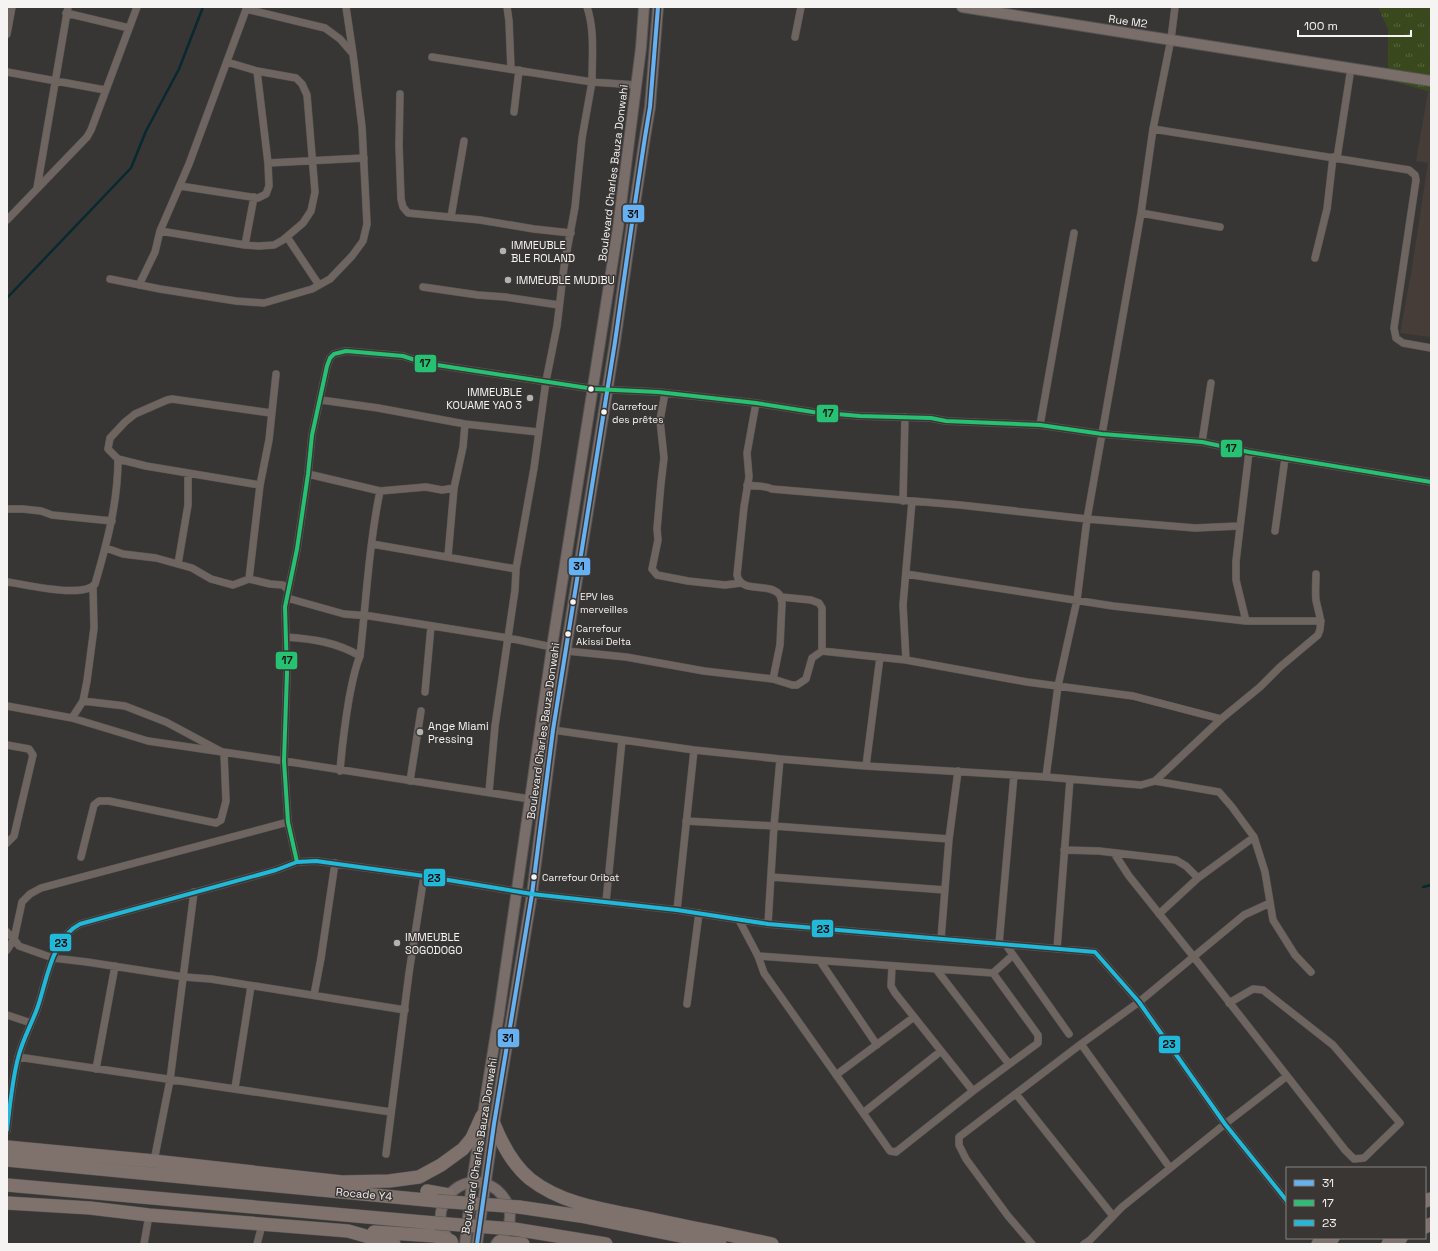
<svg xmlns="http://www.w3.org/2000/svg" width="1438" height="1251" viewBox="0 0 1438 1251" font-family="'Space Grotesk',sans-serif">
<defs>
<pattern id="grass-tufts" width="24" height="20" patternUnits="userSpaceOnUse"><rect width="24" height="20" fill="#3a491d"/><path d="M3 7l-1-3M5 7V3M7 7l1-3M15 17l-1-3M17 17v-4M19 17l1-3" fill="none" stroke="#57643e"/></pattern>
</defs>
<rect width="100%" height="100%" fill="#383635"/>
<!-- built -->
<path fill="#463d38" d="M1428 92H1431V337L1400 333 1412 268 1428 163 1416 161Z"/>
<!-- grass -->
<path fill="url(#grass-tufts)" d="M1378 7H1431V92L1388 80V29Z"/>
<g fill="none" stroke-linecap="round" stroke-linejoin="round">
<!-- stream -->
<path stroke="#07292f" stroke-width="2.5" d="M7 298 131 168 146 131 179 69 203 7
M1423 887 1431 885"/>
<defs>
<path id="street" d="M507 7 509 21 511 69
M246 9 325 28 340 39 353 54
M66 13 129 28
M7 34 12 7
M795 37 801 7
M432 57 592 82C592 57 595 30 587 7
M7 72 105 90
M400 94 399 146 401 199 403 207 408 213 480 220 534 229 571 233
M514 112 519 70
M1153 129 1409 170 1415 175 1416 180 1394 328 1396 338 1403 343 1431 348
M1337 158 1351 68
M268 163 364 158
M180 186 258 198 266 194 269 186 268 163 257 71
M37 188 68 7
M1141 213 1220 227
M451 217 464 141
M7 220 87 137 91 130 137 7
M160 231 245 245 259 246 274 245 283 240 303 223 311 211 315 192 307 95 302 84 296 78 257 71 227 62
M287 237 319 285
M245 245 254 197
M1315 258 1327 209 1333 157
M110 279 160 289 236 301 264 303 312 289 330 279 352 256 363 241 367 224 362 127 353 54 346 7
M139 285 155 252 160 231 189 164 247 7
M423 287 478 295 505 297 559 305
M276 374 269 440 260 485 249 579 270 584 283 585 288 590
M665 393 660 420 664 458 661 483 657 529 658 540 652 569 657 575 688 581 725 585 741 583
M321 400 378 408 465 424 538 432
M756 403 747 453 749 477 744 507 737 575C741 594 768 582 779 594 781 596 781 600 782 603L780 645 773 679
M1040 425 1074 233
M1202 442 1211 383
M1249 452 1236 561V580L1246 621H1321
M118 459 146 466 260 485
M308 474 380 491 426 487 442 490 454 488
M747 485C756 487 764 485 772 489L960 505 1087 519 1195 528 1239 526
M903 501 905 417
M7 509H23L41 511 52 515 112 521
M1275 531 1285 458
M372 544 516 569
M106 548 123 554 156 558 192 568 211 579 233 585 249 579
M448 556 454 488 463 447 465 424
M178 564 188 505V474
M906 574 1113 606 1246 621
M7 582C25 584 83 599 95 584 107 543 118 502 118 459L108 449 110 438 125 422 135 414 167 400 172 399 271 413
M781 597 811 600 819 603 822 608V651
M287 598 344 614 370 616 508 638 552 647
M286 637C313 639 336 642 360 656 354 670 352 684 349 699 345 723 342 746 340 771
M567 651 626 657 704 671 773 679 792 685H797L806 679 812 658 822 651 906 660 1027 682 1133 696 1221 719
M360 656C366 601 369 545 380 491
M906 660 903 605 912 501
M425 692 431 626
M7 706 72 718 148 741 284 761 530 799
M72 718 83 701 87 681 94 628 93 587
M553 730 694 750 780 759 866 766 1046 777 1141 785 1155 781 1221 719 1260 687 1280 667 1318 635C1324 623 1318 612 1316 600 1315 592 1316 583 1316 574
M7 745 29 749 33 755 14 836 7 843
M866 766 880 657
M1046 777 1058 686 1077 600 1087 519 1141 213 1153 129 1171 39 1175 7
M410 781 421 711
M1155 781 1219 792 1232 807 1254 837 1265 872 1273 920 1295 955 1311 972
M489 792 495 726 515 590 516 569 534 468 546 381 557 326 564 267 575 207 582 138 592 82 636 85
M686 821 774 826 949 839
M1064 850 1099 851 1176 860 1186 866 1198 878
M1114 853 1129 876 1193 956 1345 1150 1354 1159 1364 1158 1400 1123 1333 1045 1263 990 1253 989 1229 1003
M81 857 94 805 99 801H109L216 823 221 820 226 801 224 753 166 722 125 706 83 701
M297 862 288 822 284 761 287 673 285 607 297 549 308 474 312 435 327 366 330 358 334 354 346 351 403 356 424 363 594 389 658 392 756 403 813 412 860 416 931 418 946 421 1040 425 1102 434 1202 442 1249 452 1431 482
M771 877 945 890
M606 902 622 740
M677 910 694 750
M1159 914 1198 878 1254 837
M739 920 758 956 764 973 890 1151 896 1152 973 1091 1038 1043V1035L993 973
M768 924 774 826 780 759
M7 932 14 939 22 902 30 894 41 888 288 822
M941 939 949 839 958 771
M999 944 1014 775
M1006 945 1069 1034
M1057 949 1070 779
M7 950 14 939 19 946 53 958 87 962 184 977 211 979 405 1010
M758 956 993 973 1013 955
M820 961 877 1045
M892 966 891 986 895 993 973 1091
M936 969 1009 1064
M314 995 321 958 335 863
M687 1004 699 913
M7 1015 31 1023
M1081 1044 1170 1168
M18 1057 391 1112
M96 1069 115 966
M836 1075 914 1017
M235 1088 251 986
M1016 1094 1113 1216
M863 1113 941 1051
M7 1130C10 1106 12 1081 18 1058 22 1041 31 1025 37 1009 47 981 51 939 80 924L276 870 297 862 316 861 424 876 532 894 677 910 768 924 1095 952 1139 1002 1225 1124 1287 1201
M386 1154 409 973 424 876
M154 1161 170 1080 194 892
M144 1244 149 1215
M257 1244 262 1225
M1032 1244 1008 1216 966 1159 959 1145V1137L1081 1044 1139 1002 1244 915 1270 903
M1084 1244 1090 1240 1122 1207 1225 1124 1287 1076"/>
<path id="secondary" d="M962 7 1431 81
M453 1243C419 1215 461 1162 497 1190 504 1196 509 1205 510 1214 510 1226 506 1237 496 1244
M465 1244 472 1182 499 1014 552 647 618 228 641 48 644 7
M477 1244 494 1124 532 894 553 730 615 342 631 230 645 137 650 107 658 7"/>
<path id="highway" d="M494 1124C502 1144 512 1164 530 1179 563 1205 607 1210 647 1218 689 1227 731 1235 772 1244
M7 1147 154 1161 342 1182 389 1181 419 1177 441 1165 463 1149 472 1138 482 1116
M7 1160 203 1179 437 1201
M7 1185 435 1223
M427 1191 449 1195
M1425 1201 1431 1199
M7 1203 90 1208 149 1215 348 1231 394 1244
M519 1207 580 1216 720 1244
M1425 1227 1431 1224
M514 1229 606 1244
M374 1232 435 1236 451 1241
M499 1242 523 1244
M1318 1244 1333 1238
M1388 1244 1401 1238"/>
</defs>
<!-- street casing -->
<use href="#street" stroke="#565454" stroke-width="8"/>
<!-- secondary casing -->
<use href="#secondary" stroke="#565454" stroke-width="12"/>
<!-- highway casing -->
<use href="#highway" stroke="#565454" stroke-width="14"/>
<!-- street -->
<use href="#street" stroke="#6e6460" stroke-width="7"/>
<!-- secondary -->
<use href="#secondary" stroke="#7a6e6a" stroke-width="10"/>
<!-- highway -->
<use href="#highway" stroke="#7f726c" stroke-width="13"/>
<defs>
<path id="highway-bridge" d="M437 1201 519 1207
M435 1223 514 1229"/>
</defs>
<!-- highway-bridge casing -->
<use href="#highway-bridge" stroke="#565454" stroke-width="14" stroke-linecap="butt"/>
<!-- highway-bridge -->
<use href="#highway-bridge" stroke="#7f726c" stroke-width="13"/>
<defs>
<path id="bus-1" d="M477 1244 494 1124 532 894 553 730 615 342 631 230 645 137 650 107 658 7"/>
<path id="bus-2" d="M297 862 288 822 284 761 287 673 285 607 297 549 308 474 312 435 327 366 330 358 334 354 346 351 403 356 424 363 594 389 658 392 756 403 813 412 860 416 931 418 946 421 1040 425 1102 434 1202 442 1249 452 1431 482"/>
<path id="bus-3" d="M7 1130C10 1106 12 1081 18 1058 22 1041 31 1025 37 1009 47 981 51 939 80 924L276 870 297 862 316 861 424 876 532 894 677 910 768 924 1095 952 1139 1002 1225 1124 1287 1201"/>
</defs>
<!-- bus-1 casing -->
<use href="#bus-1" stroke="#393634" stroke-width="7"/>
<!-- bus-2 casing -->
<use href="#bus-2" stroke="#393634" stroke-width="7"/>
<!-- bus-3 casing -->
<use href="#bus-3" stroke="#393634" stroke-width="7"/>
<!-- bus-1 -->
<use href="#bus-1" stroke="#66b1f2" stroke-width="4"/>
<!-- bus-2 -->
<use href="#bus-2" stroke="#26c172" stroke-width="4"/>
<!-- bus-3 -->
<use href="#bus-3" stroke="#20b9da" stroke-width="4"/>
</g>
<!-- markers -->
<g fill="#b4b2b0" stroke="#393634" stroke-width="1.5">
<circle cx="503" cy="251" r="4"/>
<circle cx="508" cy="280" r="4"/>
<circle cx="530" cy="398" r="4"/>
<circle cx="420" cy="732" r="4"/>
<circle cx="397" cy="943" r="4"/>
</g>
<g fill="#f6f4f3" stroke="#393634" stroke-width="1.5">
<circle cx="591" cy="389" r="3.5"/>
<circle cx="604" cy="412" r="3.5"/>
<circle cx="573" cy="602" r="3.5"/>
<circle cx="568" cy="634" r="3.5"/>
<circle cx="534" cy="877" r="3.5"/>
</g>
<g text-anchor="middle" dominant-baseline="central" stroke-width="3" stroke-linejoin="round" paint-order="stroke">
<!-- bus labels -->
<g font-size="10" fill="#f6f4f3" stroke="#393634" text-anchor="start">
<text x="612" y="406">Carrefour<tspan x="612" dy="13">des prêtes</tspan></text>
<text x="580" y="596">EPV les<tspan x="580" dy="13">merveilles</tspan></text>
<text x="576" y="628">Carrefour<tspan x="576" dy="13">Akissi Delta</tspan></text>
<text x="542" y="877">Carrefour Oribat</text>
</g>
<!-- street labels -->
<g font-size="11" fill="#f6f4f3" stroke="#393634">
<text transform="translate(1128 21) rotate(8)">Rue M2</text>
<text transform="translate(613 173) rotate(-83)">Boulevard Charles Bauza Donwahi</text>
<text transform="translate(543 731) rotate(-82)">Boulevard Charles Bauza Donwahi</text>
<text transform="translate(479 1146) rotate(-81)">Boulevard Charles Bauza Donwahi</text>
<text transform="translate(364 1194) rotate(5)">Rocade Y4</text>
</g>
<!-- poi labels -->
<g font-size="11" fill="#f6f4f3" stroke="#393634" text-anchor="start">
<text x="511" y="245">IMMEUBLE<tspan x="511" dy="13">BLE ROLAND</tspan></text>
<text x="516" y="280">IMMEUBLE MUDIBU</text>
<text x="522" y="392" text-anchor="end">IMMEUBLE<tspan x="522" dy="13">KOUAME YAO 3</tspan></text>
<text x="428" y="726">Ange Miami<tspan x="428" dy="13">Pressing</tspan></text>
<text x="405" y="937">IMMEUBLE<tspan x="405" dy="13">SOGODOGO</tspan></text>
</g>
</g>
<g stroke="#393634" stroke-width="1.5">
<rect x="622" y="204" width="23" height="19" rx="4" fill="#66b1f2"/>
<rect x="414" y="354" width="23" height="19" rx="4" fill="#26c172"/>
<rect x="816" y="404" width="23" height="19" rx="4" fill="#26c172"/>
<rect x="1220" y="439" width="23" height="19" rx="4" fill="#26c172"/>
<rect x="568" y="557" width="23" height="19" rx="4" fill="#66b1f2"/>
<rect x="275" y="651" width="23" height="19" rx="4" fill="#26c172"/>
<rect x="423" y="868" width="23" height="19" rx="4" fill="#20b9da"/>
<rect x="811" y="919" width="23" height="19" rx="4" fill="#20b9da"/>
<rect x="49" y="933" width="23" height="19" rx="4" fill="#20b9da"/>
<rect x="497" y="1028" width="23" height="20" rx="4" fill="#66b1f2"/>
<rect x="1158" y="1035" width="23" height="19" rx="4" fill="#20b9da"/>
</g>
<g font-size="11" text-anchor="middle" font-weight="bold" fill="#111">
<text x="633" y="218">31</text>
<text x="425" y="367">17</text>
<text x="828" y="417">17</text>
<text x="1231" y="452">17</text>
<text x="579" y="570">31</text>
<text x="287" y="664">17</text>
<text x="434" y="882">23</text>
<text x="823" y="933">23</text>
<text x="61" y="947">23</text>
<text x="508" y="1042">31</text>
<text x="1169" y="1048">23</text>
</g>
<!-- border -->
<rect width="1438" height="1251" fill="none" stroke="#f6f4f3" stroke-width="16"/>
<!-- legend -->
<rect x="1286" y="1167" width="140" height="72" fill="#393634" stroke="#858280"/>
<rect x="1294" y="1180" width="20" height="6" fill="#66b1f2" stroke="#858280"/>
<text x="1322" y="1187" font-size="12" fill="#f6f4f3">31</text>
<rect x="1294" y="1200" width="20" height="6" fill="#26c172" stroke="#858280"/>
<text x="1322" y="1207" font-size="12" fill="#f6f4f3">17</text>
<rect x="1294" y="1220" width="20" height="6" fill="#20b9da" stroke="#858280"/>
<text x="1322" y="1227" font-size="12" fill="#f6f4f3">23</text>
<!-- scale -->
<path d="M1298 30v6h113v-6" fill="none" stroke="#f6f4f3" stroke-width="2"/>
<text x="1304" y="30" font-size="12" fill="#f6f4f3" stroke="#393634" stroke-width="3" paint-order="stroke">100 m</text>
</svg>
